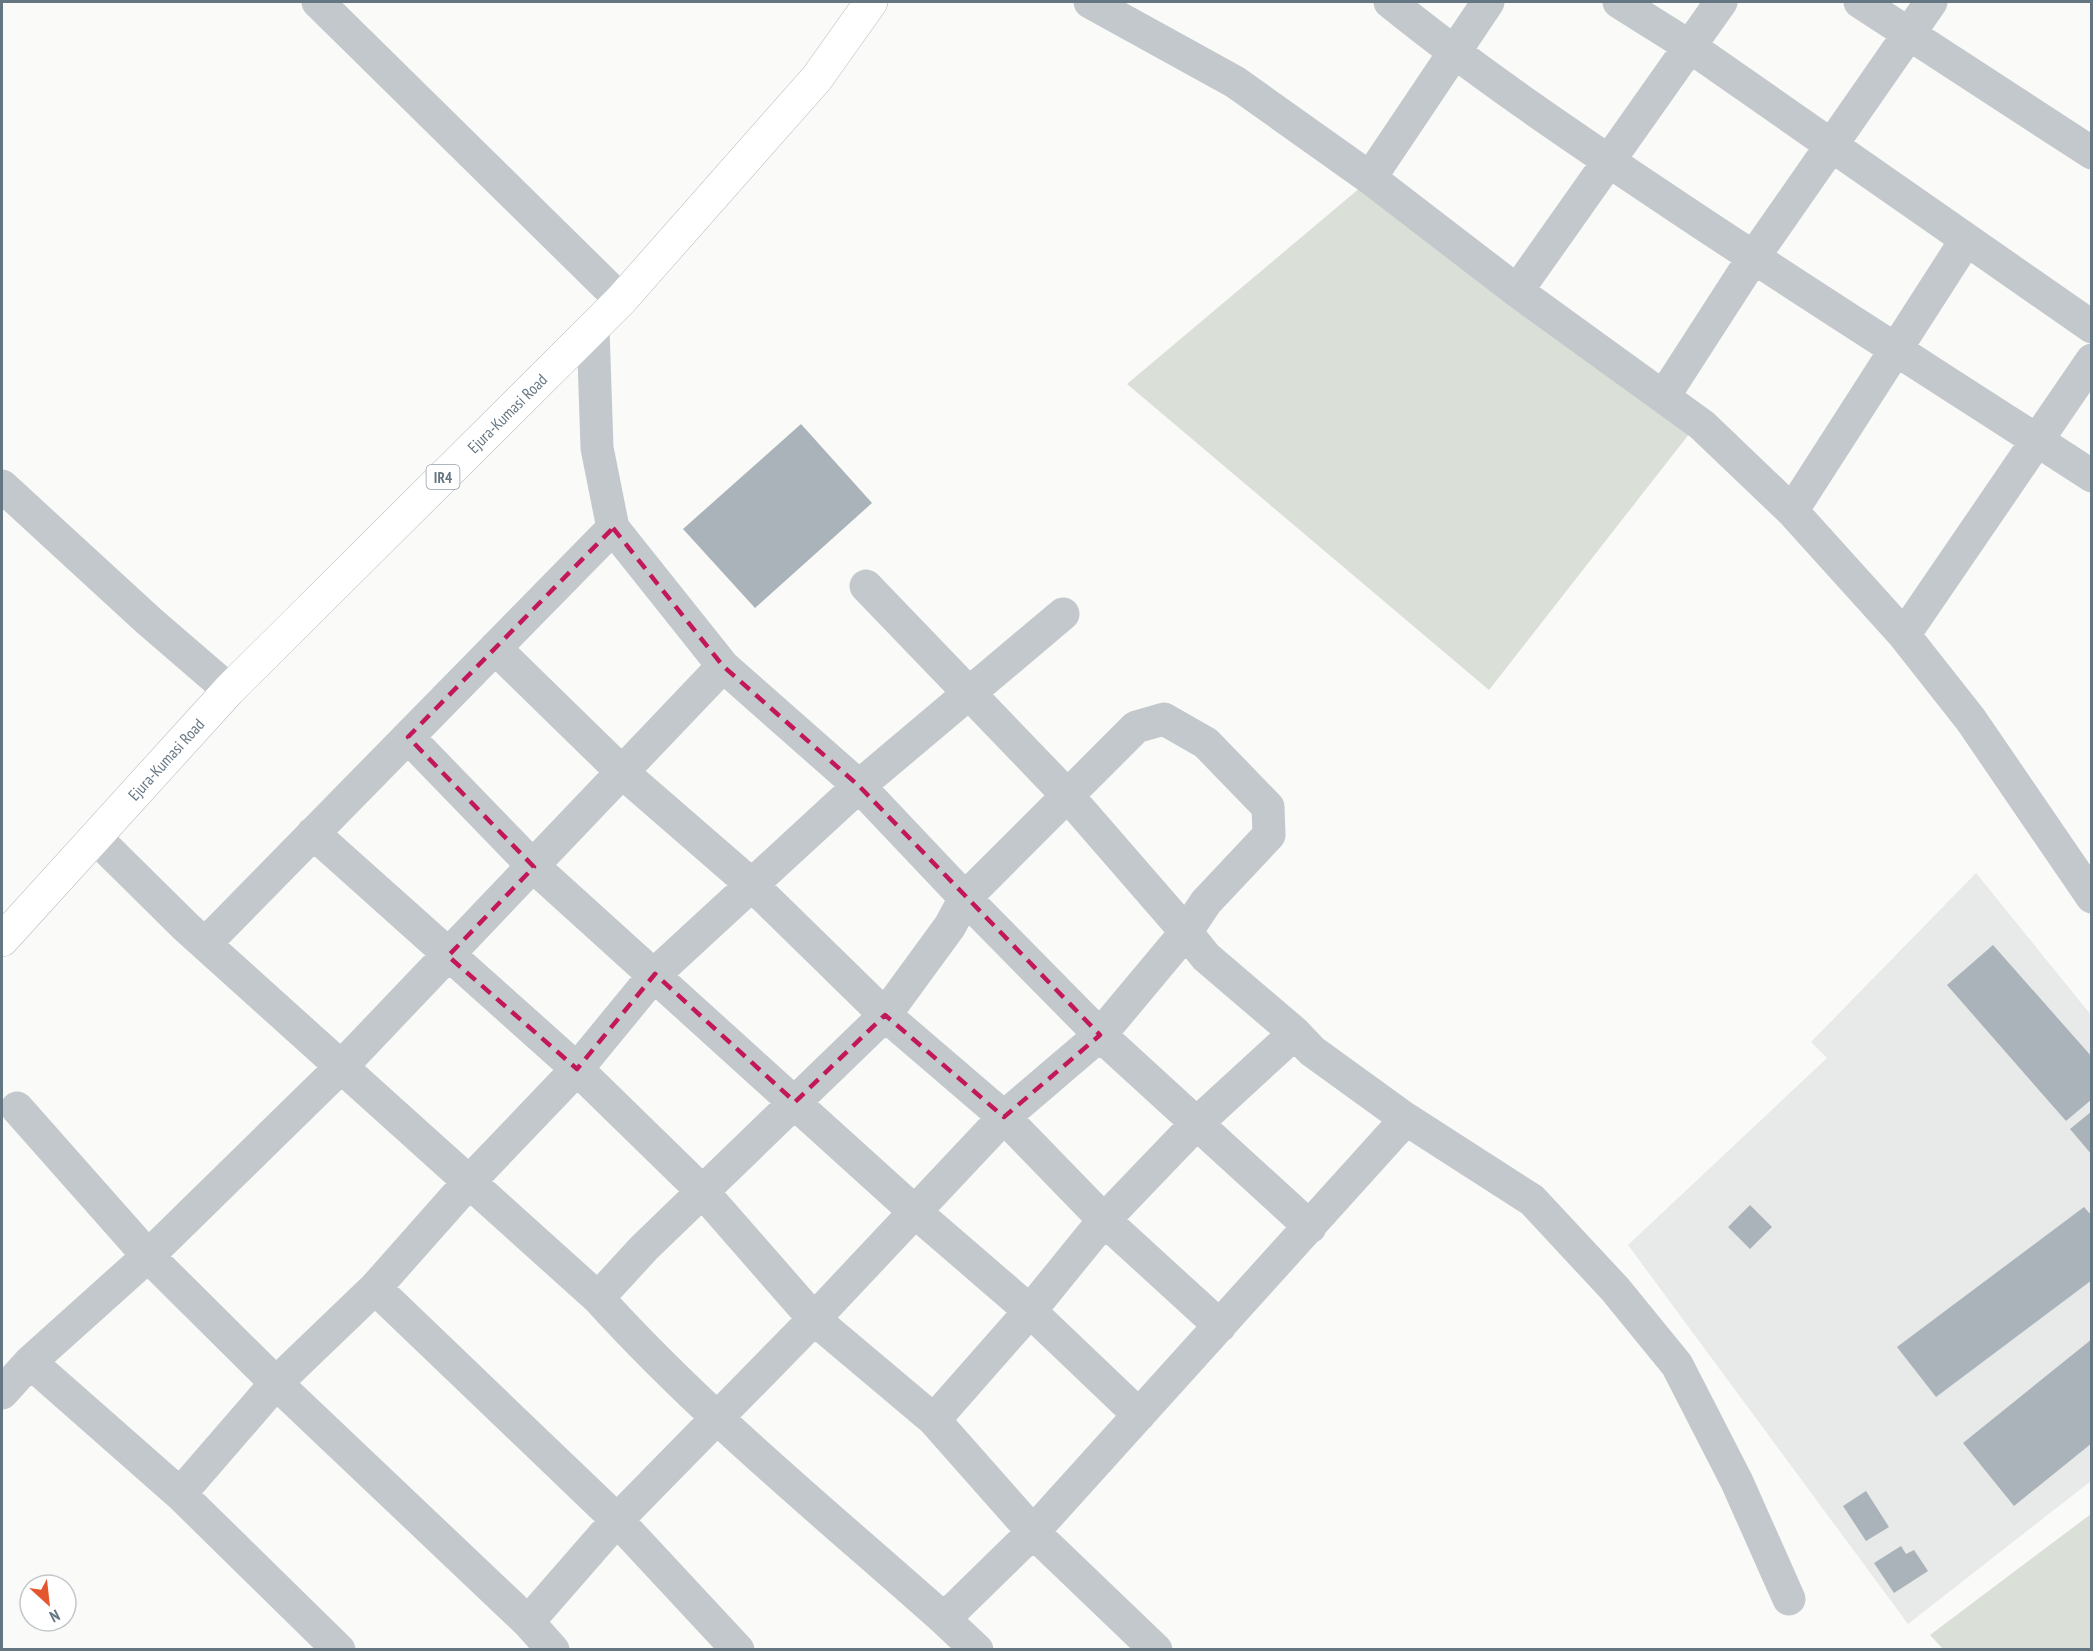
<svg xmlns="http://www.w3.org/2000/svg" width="2093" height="1651" viewBox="0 0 2093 1651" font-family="'PT Sans Narrow',sans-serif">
<rect width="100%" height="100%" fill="#fafaf8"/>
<!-- built -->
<path fill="#e8e9e9" d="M1976 873 2091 1015V1481L1908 1624 1628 1245 1827 1058 1811 1042Z"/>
<!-- green -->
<path fill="#dadfd7" d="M1367 182 1693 429 1489 690 1127 384Z
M2091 1514V1649H1943L1930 1635Z"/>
<!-- building -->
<path fill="#aab3b9" d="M801 424 872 503 755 608 683 529Z
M1993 945 2092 1057V1099L2066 1121 1947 985Z
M2092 1111V1155L2070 1129Z
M1750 1205 1772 1227 1750 1249 1728 1227Z
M2084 1207 2092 1216V1280L1936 1397 1897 1347Z
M2092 1339V1443L2014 1506 1963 1443Z
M1866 1491 1889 1527 1866 1541 1843 1506Z
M1901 1546 1906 1554 1914 1550 1928 1571 1894 1593 1874 1563Z"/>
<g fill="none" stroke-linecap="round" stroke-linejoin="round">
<defs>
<g id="major">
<path id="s1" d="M2 940 229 690 621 300 817 78 871 2"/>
</g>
</defs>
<!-- major casing -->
<use href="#major" stroke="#b5babe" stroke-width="34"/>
<!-- minor -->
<path stroke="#c3c8cc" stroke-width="33" d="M318 2 621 300
M1090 2 1235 82 1370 178 1517 291 1702 425 1792 511 1904 635 1971 720 2092 897
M1390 2C1474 70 1564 131 1655 192 1799 289 1946 381 2092 476
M1619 2 1689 46 2092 327
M1860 2 2092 153
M1370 178 1488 2
M1517 291 1721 2
M593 328 597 448 613 528 723 666 859 786 965 898 950 926 885 1015 644 1248 598 1298
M1664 396 1753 258 1931 2
M2 486 149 621 229 690
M1792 511 1966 240
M1904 635 2092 360
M495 648 623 773 752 885 885 1015 1004 1117 1104 1220 1220 1326
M408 737 534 867 914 1211 1030 1311 1139 1415
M313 833 577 1069 702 1191 814 1319 934 1420 1033 1532 1156 1650
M95 837 186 927 598 1298C703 1414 827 1515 944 1619L1033 1532 1406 1119
M205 944 613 528
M1295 1033 1206 957 1186 932 1206 902 1269 835 1268 807 1206 743 1164 719 1136 727 965 898 1100 1035 1310 1227
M17 1108 148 1256 276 1383 528 1622 553 1650
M375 1288 617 1520 814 1319 1004 1117 1100 1035 1186 932 1067 795 866 586
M30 1362 180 1494 339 1650
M2 1393 30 1362 148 1256 341 1067 723 666
M934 1420 1030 1311 1104 1220 1197 1123 1295 1033 1312 1051 1406 1119 1532 1200 1615 1289 1677 1365 1737 1482 1789 1599
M180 1494 276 1383 375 1288 468 1183 577 1069 655 974 859 786 1063 614
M944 1619 977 1650
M528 1622 617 1520 738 1650"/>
<!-- major -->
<use href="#major" stroke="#fff" stroke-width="33"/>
</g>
<!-- marked area -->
<path fill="none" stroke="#c2185b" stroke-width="4.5" stroke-dasharray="12 8" stroke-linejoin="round" d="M613 528 723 666 859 786 1100 1035 1004 1117 885 1015 795 1102 655 974 577 1069 448 956 534 867 408 737Z"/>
<g text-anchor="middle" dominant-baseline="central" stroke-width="6" stroke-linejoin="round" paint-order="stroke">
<!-- shield labels -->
<rect fill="#fff" stroke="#939fa8" stroke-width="1.5" x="426.5" y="465" width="33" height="24" rx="4.5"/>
<g font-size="15" font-weight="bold" fill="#657683">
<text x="443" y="477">IR4</text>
</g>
<!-- street labels -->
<g font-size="16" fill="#657683" stroke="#fff">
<text stroke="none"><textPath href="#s1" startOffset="730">Ejura-Kumasi Road</textPath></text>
<text stroke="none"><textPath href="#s1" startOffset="244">Ejura-Kumasi Road</textPath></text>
</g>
</g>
<!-- border -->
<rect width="2093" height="1651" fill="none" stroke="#657683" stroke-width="6"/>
<!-- north arrow -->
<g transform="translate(48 1603) rotate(153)"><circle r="28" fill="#ffffff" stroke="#c1c8cd" stroke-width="1.5"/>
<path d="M0-4.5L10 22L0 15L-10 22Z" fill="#e4572e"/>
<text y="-9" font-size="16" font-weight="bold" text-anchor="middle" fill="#657683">N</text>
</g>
</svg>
